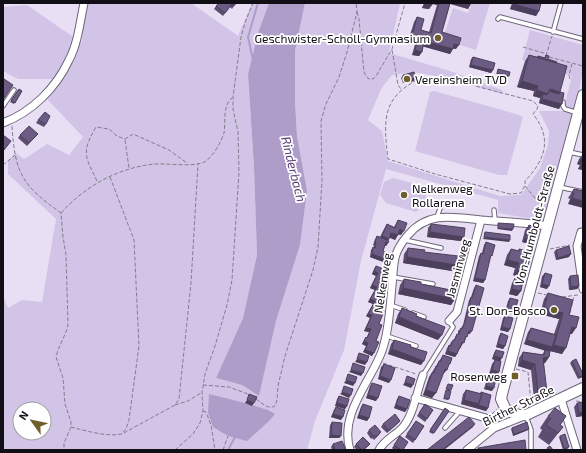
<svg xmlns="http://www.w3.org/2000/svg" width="586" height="453" viewBox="0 0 586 453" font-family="'Exo 2',sans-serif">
<rect width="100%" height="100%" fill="#e8dff5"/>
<!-- green -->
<path fill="#d2c4e6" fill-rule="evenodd" d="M88 3H191L238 36 252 3H269L259 30 248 74 254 167 257 255 243 318 216 378 242 385 259 396 276 321 300 245 307 191 297 136 295 101V51L305 3H400L389 53 450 71 502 90V94L453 79 413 72 392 75 381 89 368 120 382 131 388 161 500 196 521 195 540 168 548 145 549 131 539 111H563L572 76 522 60 530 30 583 45V70L575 112 549 207 533 219 498 213V200L386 169 361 261 344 350 315 421 307 450H3V296L8 308 22 300 42 302 56 219 8 174V161L16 153 24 159 47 144 69 155 83 137 47 99 61 83 54 79H18L3 71V7L27 5 82 43 83 24ZM20 409H44V433H20Z
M472 3H490L476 50 460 45 461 41 444 35 453 8 468 13Z
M434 91 516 114 523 117 507 175H499L415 151 430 92Z
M393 178 423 186C429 199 427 203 416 212L386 203 380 195 384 182Z"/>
<!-- water -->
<path fill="#ae9dc8" d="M269 3H305L295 51V101L297 136 307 191 300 245 276 321 259 396 242 385 216 378 243 318 257 255 254 167 248 74 259 30Z
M209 394 245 403 268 410 275 414 269 421 247 441 228 436 213 427 208 413Z"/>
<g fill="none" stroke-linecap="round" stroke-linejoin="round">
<!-- stream -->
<path stroke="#ae9dc8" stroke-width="2" d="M253 60 248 37 258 3
M228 450 235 437"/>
<defs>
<path id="lane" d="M498 19 500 17 583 39
M553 32 561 3
M563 102V106L565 109 578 113
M3 106 14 90
M569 152 583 155
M559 187 583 192
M494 210 495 220
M437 217 442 203
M405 240 441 248
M393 277 433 284
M390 305 405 310
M413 313 424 317
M387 336 416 346
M423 375 453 327 449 321
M526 416 531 430V450
M445 428 460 411"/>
<path id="street" d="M3 123C32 112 56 88 69 60 78 43 80 22 84 3
M583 232H581L577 246 583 289
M449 321 457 312 481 220
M415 398 486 418 494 428
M561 399 577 450
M350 450C339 414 370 383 382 351 389 331 390 307 392 286 393 277 393 267 395 258 397 249 402 242 408 235 428 211 453 217 481 220 503 222 525 222 547 226
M379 450C385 439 395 436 403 427 414 414 417 390 423 375
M467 450 494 428 524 416"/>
<path id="secondary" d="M583 95 502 394 501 399 506 410 519 415H526L583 388"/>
</defs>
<!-- lane casing -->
<use href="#lane" stroke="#6d6579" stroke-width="5.5"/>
<!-- street casing -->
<use href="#street" stroke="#6d6579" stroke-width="9"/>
<!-- secondary casing -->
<use href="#secondary" stroke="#6d6579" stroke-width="12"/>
<!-- path -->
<path stroke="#837d8c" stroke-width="1" stroke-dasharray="4 2" stroke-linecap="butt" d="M357 12 359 19 364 72 366 76 369 79H373L376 76 392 49 405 3
M523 47 547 54
M392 50 398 85 401 89
M546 56 552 36
M549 57 583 66
M423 77 452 80 533 101 538 106 537 109 533 114C553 139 545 160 525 181V185L521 193 510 194 435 174 388 159C383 118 382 96 423 77Z
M570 79 569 75 572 64
M12 126C15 174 22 185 61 213L63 237 66 255 68 325 66 332 58 350 56 357 63 378 65 404 71 422V427L64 443V450
M125 140 129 168
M3 165 15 155
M110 177 134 240 139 346 129 420 126 429 122 433
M97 181C85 156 81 153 96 127L109 129 117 136 125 139 133 134 169 150 187 163
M525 186 544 209
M61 213C85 186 118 168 154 164 167 163 196 168 206 161 214 155 221 142 224 133 226 122 222 106 232 98
M550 249 570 245
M538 293 547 295
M562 297 578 295
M570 313 574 296
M383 363 416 374
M516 369 528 372 531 403
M203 385 229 387 248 394
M256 399C262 403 268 410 275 406L277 400 278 386 285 356 313 270 318 247 322 181 321 121 326 104 339 77 347 52 357 12 356 3
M576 401 583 402
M175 405 188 401 201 393
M203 411 206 412 211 425 215 450
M492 414 497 409
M71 427C87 431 106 437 122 434L175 405 179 399 191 283 198 164
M175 450 193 434 200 423 203 411 202 393 205 374 215 346 227 305 232 280 239 172 238 132 233 109V97L241 37 246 20 253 3
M223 450 228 436"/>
<!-- lane -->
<use href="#lane" stroke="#fff" stroke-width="3.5"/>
<!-- street -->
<use href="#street" stroke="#fff" stroke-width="7"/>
<!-- secondary -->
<use href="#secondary" stroke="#fff" stroke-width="10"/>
</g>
<!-- wall -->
<path fill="#5d4e71" d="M236 3 232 9 230 7 223 16 214 9 216 6Z
M424 3H471L468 9 450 4 442 32 456 49 453 48 450 54 423 46 422 52 419 56 412 55 415 44 407 41 409 36 411 32 414 22 417 17 421 30 429 32 437 5 432 4 429 9 422 8Z
M512 3H541L539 11 536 16 510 9Z
M529 55 537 57 538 56 544 58 546 55 548 59 560 92 559 109 539 103 540 98 533 96 534 91 517 87 525 61Z
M473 57 493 70 491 73 469 67 471 59Z
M403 75 414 81 403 83 401 78Z
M19 89 22 91 14 104 10 102Z
M38 120 46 124 44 127 36 123Z
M38 134 27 146 18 138 20 135Z
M583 154V170L578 169 580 165 577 164 579 159Z
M574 189 583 191 568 204 570 199 568 198Z
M398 220 401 235 398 234 395 240 390 237 388 240V243L386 246H385L383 251 388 260 386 263 370 257 371 250 373 247H374V246L373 245 375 239 377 236 380 237 384 229 387 224 394 227Z
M431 224 461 241 427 237 428 228Z
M529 225 533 240 530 244 522 242 525 230Z
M486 242 485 280 483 283 473 281 479 256 481 253H482L484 245Z
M408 248 424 252 456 265 452 271 403 263 404 254Z
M511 249 518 251 519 249 526 272 522 278 513 275 515 268 504 265 507 255Z
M556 250 569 257 556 260 554 252Z
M376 266 385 281 379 324 372 356 363 352 366 346 362 344 364 340 366 337H367L369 332 364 331 370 318 366 316 373 304 368 302 375 290 370 288 376 276 372 274 374 269Z
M545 273 547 289 540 287 542 276Z
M570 276 579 286 577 289 569 290 568 279Z
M515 278 521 291 517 296 509 294 512 283Z
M404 279 421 284 455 299 451 305 398 294 400 285Z
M476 285 472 331 470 334H468L465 340 455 357 445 354 447 348 449 345H450L451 342 454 340 455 337 457 334H458V331L461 328 463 325 469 300 471 297 474 288Z
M548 293 569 315 572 334H570L562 354 550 351 549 357 545 363H544L543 397 534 399 531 370 518 366 519 358 523 352 542 355 545 350 524 344 528 332 531 328 554 334 559 319 540 314 544 299Z
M510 298 513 314 505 312 508 301Z
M402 308 416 316 438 340 395 323 398 314Z
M505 316 510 329 508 332 500 330 503 318Z
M501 333 505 346 503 349 496 347 499 336Z
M394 340 410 347 421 365 388 354 391 344Z
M496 350 500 361 499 372 496 376 489 374 492 364 495 360 492 359 494 353Z
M443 355 447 368 443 374 432 398 423 395 429 377Z
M572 361 583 374V377L578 379 570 363Z
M384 364 389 383 378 379 381 367Z
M489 376 492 391 484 389 487 379Z
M372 383 376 401 366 398 370 386Z
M466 390 480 394 481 392 488 408 486 411 461 404 463 394Z
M339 396 347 406 345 409 335 406 337 399Z
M399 396 407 409 405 412 394 408 397 399Z
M577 403 583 416 576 417 574 407Z
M363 404 369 418 367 421 357 418 361 407Z
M425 404 433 410 425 422 417 416Z
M336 407 341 420 331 417 334 410Z
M445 408 449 411 433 434 429 432Z
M548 416 563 427 549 445 538 437 542 430 540 428Z
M400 421 398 423 387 433 381 427 383 424Z
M416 421 424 426 413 443 405 437Z
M332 422 341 436 339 438H329L330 425Z
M512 428 528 430 513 436 511 429Z
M369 430 381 432 379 435 374 440 372 438 371 439 367 433Z
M400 436 403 450H394L392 448Z
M560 436 568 449 563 450 559 437Z
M333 444 346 450H332L331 447Z
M356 444H370L364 450H357L354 447Z"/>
<!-- shaded-wall -->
<path fill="#4c405c" d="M425 3 432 5 429 9 422 8Z
M431 3H438L437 5Z
M449 3H466L471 4 468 9Z
M513 4 539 11 536 16 510 9Z
M410 37 418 39 415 44 407 41Z
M424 41 453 49 450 54 421 46Z
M454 44 459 45 456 49 451 48Z
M415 50 422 52 419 56 412 55Z
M471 65 493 70 491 73 469 67Z
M497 73 509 76 508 77 496 74Z
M416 78 414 81 403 83 405 80Z
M522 81 538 86 534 91 517 87Z
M550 89 560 92 556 98 543 94 540 98 533 96 537 90Z
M542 99 562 104 559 109 539 103Z
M582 158 583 159V160L580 165 577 164Z
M582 163H583V170L578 169Z
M572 198 583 201V208L568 204Z
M498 228 513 229 512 231 497 229Z
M400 229 404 231 401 235 397 234Z
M430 232 464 237 461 241 427 237Z
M391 233 398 235 395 240 388 237Z
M382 236 389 239 386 243H388L386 246 384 245 379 241Z
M484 237 510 240 509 242 483 239Z
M525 238 533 240 530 244 522 242Z
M372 254 388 260 386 263 370 257Z
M571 254 569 257 556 260 558 258Z
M407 257 456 265 452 271 403 263Z
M508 260 519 263 515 268 504 265Z
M517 270 526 272 522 278 513 275Z
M374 271 378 273 376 276 372 274Z
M475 278 485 280 483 283 473 281Z
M542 284 549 286 547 289 540 287Z
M372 285 377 287 375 290 370 288Z
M579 286 577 289 569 290 571 287Z
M403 288 455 299 451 305 398 294Z
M512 289 521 291 517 296 509 294Z
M370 299 375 301 373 304 368 302Z
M544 308 563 313 559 319 540 314Z
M507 309 515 311 513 314 505 312Z
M368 314 372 315 370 318 366 316Z
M399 317 442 335 438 340 395 323Z
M502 327 510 329 508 332 500 330Z
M572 327 576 328 572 334 568 333Z
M366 328 371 329 369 332 364 331Z
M527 340 552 347 554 345 566 348 562 354 550 351 549 352 524 344Z
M364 341 368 343 366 346 362 344Z
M498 344 505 346 503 349 496 347Z
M392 349 424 361 421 365 388 354Z
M365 350 374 353 372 356 363 352Z
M448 351 457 354 455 357 445 354Z
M494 356 502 358 500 361 492 359Z
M549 357 545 363 539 364 543 358Z
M357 359 367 362 365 365 355 362Z
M522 360 535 364 531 370 518 366Z
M445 369 447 370 443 374H442Z
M351 370 363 373 361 376 349 372Z
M492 370 499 372 496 376 489 374Z
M380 376 391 380 389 383 378 379Z
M346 380 355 383 353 386 344 383Z
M405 382 413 385 411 388 403 385Z
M486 386 494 388 492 391 484 389Z
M426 390 436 393 432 398 423 395Z
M342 392 351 395 349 398 340 394Z
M547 392 543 397 534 399 538 393Z
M368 395 378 398 376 401 366 398Z
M444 398 449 399 448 400 443 399Z
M247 400 254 403 252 406 245 403Z
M464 400 479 404 476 408 461 404Z
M337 403 347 406 345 409 335 406Z
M396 405 407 409 405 412 394 408Z
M478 405 488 408 486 411 476 408Z
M583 412V416L576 417 579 413Z
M333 414 343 417 341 420 331 417Z
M359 415 369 418 367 421 357 418Z
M475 424 473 427 444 450H442Z
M529 429 528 430 513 436 514 434Z
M331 435 341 436 339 438H329Z"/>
<!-- building -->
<path fill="#6c5b83" stroke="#4c405c" d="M219 3H236L234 6 232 4 225 13 216 6Z
M425 3H432V5Z
M439 3H450L442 32 461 38 459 45 454 44 453 49 424 41 422 52 415 50 418 39 410 37 412 31 413 32 417 17 424 19 421 30 431 33Z
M514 3H541L539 11 513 4Z
M529 55 567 66 560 92 550 89 548 94 537 90 538 86 522 81Z
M546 55 549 56 548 59 557 62 556 63 537 57 538 56 545 58Z
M473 57 495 63 493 70 471 65Z
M498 69 510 72 509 76 497 73Z
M414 72 416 78 405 80 403 75Z
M4 79 13 85 3 100V81Z
M19 89 22 91 15 103 11 100Z
M549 91 559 94 560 92 564 93 562 104 542 99 543 94 547 95Z
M45 112 50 116 46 124 38 120Z
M29 126 38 134 29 143 20 135Z
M3 135 11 141 4 150H3Z
M574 189 583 191V201L572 198 574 193H572Z
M398 220 407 223 404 231 400 229 398 235 391 233 389 239 382 236 387 224 395 228Z
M498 223 514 224 513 229 498 228Z
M431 224 465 228 464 237 430 232Z
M529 225 537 228 533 240 525 238Z
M485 232 510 235V240L484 237Z
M377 236 389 241 388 243 386 242 383 251 391 254 388 260 372 254 373 247 375 248 376 243 375 242Z
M486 242 495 245 492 256 491 255 485 280 475 278 481 253 483 254Z
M569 246 571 254 558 258 556 250Z
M408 248 425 250 424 252 458 256 456 265 407 257Z
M511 249 519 251V249L532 252 526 272 517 270 519 263 508 260Z
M376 266 389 271 385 281 388 282 383 295 386 296 381 310 384 311 379 324 382 325 376 341 379 342 374 353 365 350 368 343 364 341 366 337 367 338 371 329 366 328 372 315 368 314 375 301 370 299 377 287 372 285 378 273 374 271Z
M545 273 552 275 549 286 542 284Z
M578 275 579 286 571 287 570 276Z
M515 278 523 280 521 291 512 289Z
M404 279 421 282V284L456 291 455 299 403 288Z
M476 285 484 288 472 331H469L467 337 466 336 464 343 462 342 460 348H459L457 354 448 351 449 345 451 346 453 340H455L457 334H459L461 328 462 329 465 322 471 297 472 298Z
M548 293 573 300 569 315 579 317 576 328 572 327 566 348 554 345 563 313 544 308Z
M510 298 518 300 515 311 507 309Z
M402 308 417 314 416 316 445 327 442 335 399 317Z
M505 316 513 318 510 329 502 327Z
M531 328 556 335 552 347 527 340Z
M501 333 508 336 505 346 498 344Z
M394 340 411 345 410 347 427 352 424 361 392 349Z
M496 350 504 352 502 358 494 356Z
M545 350 550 351 549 357 543 358 547 392 538 393 535 364 522 360 523 352 544 355Z
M359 353 369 356 367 362 357 359Z
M443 355 452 358 450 364H449L447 370 445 369 436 393 426 390 432 373H434L436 366 437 367 439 361H441Z
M576 359 583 374V376L579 377 572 361Z
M495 360 501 361 499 372 492 370Z
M353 363 365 367 363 373 351 370Z
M384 364 395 368 391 380 380 376Z
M348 374 357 377 355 383 346 380Z
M407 376 415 379 413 385 405 382Z
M489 376 496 378 494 388 486 386Z
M372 383 382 386 378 398 368 395Z
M448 384 453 385 451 390 446 389Z
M344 386 353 389 351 395 342 392Z
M446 390 451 391 449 399 444 398Z
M466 390 482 394 479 404 464 400Z
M481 392 491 395 488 408 478 405 482 394H481Z
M249 394 257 397 254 403 247 400Z
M339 396 349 399 347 406 337 403Z
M399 396 410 400 407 409 396 405Z
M583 402V412L579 413 577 403Z
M363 404 372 407 369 418 359 415Z
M425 404 433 410 427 419 419 413Z
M336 407 345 410 343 417 333 414Z
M445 408 449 411 434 433 430 430Z
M555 408 566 416 560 425 563 427 558 433 546 425 551 418 548 416Z
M395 414 400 421 389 431 383 424Z
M469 417 475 424 442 450H427Z
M416 421 424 426 415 440 407 434Z
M332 422 342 423 341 436 331 435Z
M527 422 529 429 514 434 512 428Z
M375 425 381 432 376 437 374 435 373 436 369 430Z
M565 434 569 447 564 449 560 436Z
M400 436 408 442 403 450H401L394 445Z
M363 437 370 444 363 450H362L356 444Z
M525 440 526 450H478V448Z
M342 441 346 450H335L333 444Z
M550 446 553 450H548L547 448Z"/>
<!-- markers -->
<g fill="#6d5e2b" stroke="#fff" stroke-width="1.5">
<circle cx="438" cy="38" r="4"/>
<circle cx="407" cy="79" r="4"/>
<circle cx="404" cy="195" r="4"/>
<circle cx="554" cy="310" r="4"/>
<rect x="511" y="372" width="8" height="8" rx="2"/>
</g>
<g text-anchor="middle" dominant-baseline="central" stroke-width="3.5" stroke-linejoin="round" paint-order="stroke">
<!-- poi labels -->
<g font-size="12" fill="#110e15" stroke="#fff" text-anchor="end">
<text x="430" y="38">Geschwister-Scholl-Gymnasium</text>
<text x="415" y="79" text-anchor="start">Vereinsheim TVD</text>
<text x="412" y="188" text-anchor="start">Nelkenweg<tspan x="412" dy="14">Rollarena</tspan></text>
<text x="546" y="310">St. Don-Bosco</text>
<text x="507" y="376">Rosenweg</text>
</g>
<!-- street labels -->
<g font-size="12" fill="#110e15" stroke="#fff">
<text transform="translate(534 225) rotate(-75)">Von-Humboldt-Straße</text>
<text transform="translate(457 268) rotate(-75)">Jasminweg</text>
<text transform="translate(382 283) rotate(-81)">Nelkenweg</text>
<text transform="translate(518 405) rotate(-26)">Birther Straße</text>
</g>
<!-- water labels -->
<g font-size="13" font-style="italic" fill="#5a4179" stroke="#fff">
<text transform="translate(294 169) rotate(76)">Rinderbach</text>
</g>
</g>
<!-- border -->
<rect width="586" height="453" fill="none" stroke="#110e15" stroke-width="8"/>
<!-- north arrow -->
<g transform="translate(32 421) rotate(303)"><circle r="19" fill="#ffffff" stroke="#a09fa1"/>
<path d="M0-3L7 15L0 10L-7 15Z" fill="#6d5e2b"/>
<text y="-6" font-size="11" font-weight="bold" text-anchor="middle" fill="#110e15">N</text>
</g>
</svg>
